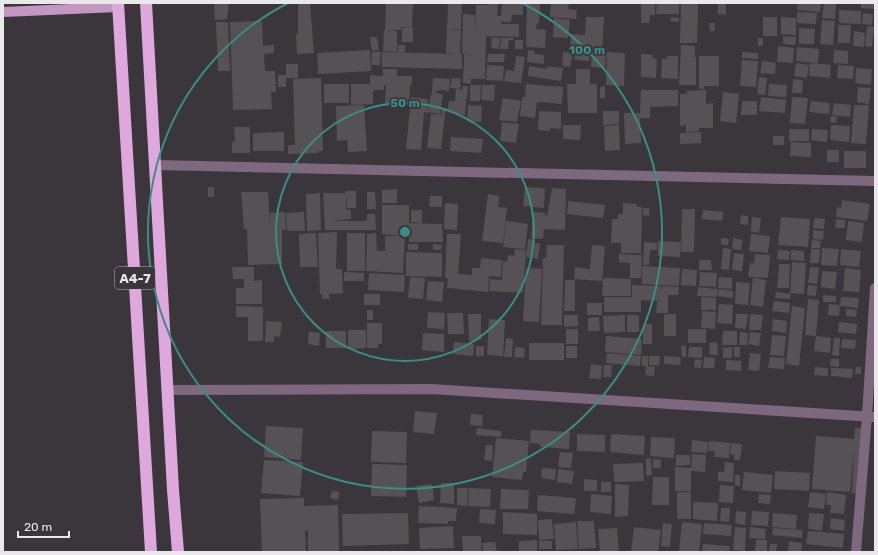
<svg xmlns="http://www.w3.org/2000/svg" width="878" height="555" viewBox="0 0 878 555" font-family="Rubik,sans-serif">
<rect width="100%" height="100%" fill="#3b363b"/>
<!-- building -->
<path fill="#565155" d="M214 3H229L227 19 215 20Z
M298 3H310L314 53 297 54 296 34H298Z
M386 3H413L412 28 401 27V30H385Z
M448 3 462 4 461 29H447Z
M488 3H498L497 16H501L502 4H523V15H512L511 22H501V24H519V37L486 36 485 79H471V84L463 83 464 54 474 55 462 53 463 14 475 15V36L476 5H488Z
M527 3 540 4 539 24 537 23 536 29 546 30 545 48 526 47Z
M551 3H569L568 9 577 10 576 19 550 17Z
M641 3H655V15H650L649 23H641Z
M657 3H679V14H656Z
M681 3 698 4 697 43H680Z
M718 3H726V15L718 14Z
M798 3H821L820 12 797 10Z
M824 3H836L835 19 822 18Z
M861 3H875V9L861 8Z
M839 10 861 11V24L839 23Z
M797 12 817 13 816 24 797 23Z
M863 13 873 14 872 25 862 24Z
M586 17H604L602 52 570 50 571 34 585 35Z
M671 17 679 18V22L670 21Z
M763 17H777V36H763Z
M781 17 796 18V35L781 34Z
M554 18 570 20 568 38 553 37Z
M822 20 835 21 833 45 820 44Z
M262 21 263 46 274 45V53L264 54 265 71H275L276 92H271L272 109 233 110 230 22Z
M216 22H228L230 71H218Z
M709 23H715V31H710Z
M838 25H851L850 43H838Z
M867 26 874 27 872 47 865 46Z
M402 28H413V42H402Z
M799 28 815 29 814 44H799Z
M447 29 461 30 460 54 446 53Z
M384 30 397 31V52L383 51Z
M854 31 865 33 864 47 853 46Z
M783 36 796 37 795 45 783 44Z
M370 37H377L379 50 372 51Z
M492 37 500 38 499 49 491 48Z
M501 38H513V40H509L508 49H500Z
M758 38H763V46H758Z
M515 40H523V49H515Z
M398 45H405V52H398Z
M681 45 695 46V57H696V85H679Z
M778 46 794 48 793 63 777 62Z
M797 47 819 49 818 63 796 61Z
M370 50 371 71 318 74 317 53Z
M528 50 535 51 534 54 544 55V64L527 62Z
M834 50 848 51V64L833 63Z
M372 52H381L380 65H371Z
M382 52 462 54V69L382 67Z
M563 52 573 53 570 67 562 66Z
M575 52 590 53 589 61 574 60Z
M592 52 606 53 605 68 591 67Z
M607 52 625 53 624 86 606 85Z
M742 52 758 53V59L742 58Z
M488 54H505L504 62H487Z
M641 54 653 55 652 58 657 59 656 78 641 77Z
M516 56 525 57 521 83 504 81 506 70 514 71Z
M667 56H678V79L661 78 662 59H667Z
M699 56H719V86H704V89H699Z
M742 60 758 61 756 87 740 86Z
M762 61 776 63 775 74 760 73Z
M796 63 809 65 807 78 794 76Z
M810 63 831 65 830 78 809 76Z
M286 64H298V78H286V87H278V75H286Z
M487 65 504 66 503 81 486 80Z
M838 65 854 66 853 79 837 78Z
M529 66 547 69V66L563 68 561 81 528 76Z
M856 68 872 69 871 85 855 83Z
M383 69H397V76H412V85H410L409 105 385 104 386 85H384V90H373V84V104L351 105V84H370V75L383 76Z
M576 69H590V84H597V113H568L567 84H576Z
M759 77 767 78 765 95 757 94Z
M321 78 323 151H318L319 153 288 154V145H295L293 79Z
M433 78 450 79 449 91 437 90V92L432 91Z
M452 78 461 79 460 89 450 88Z
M793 79 803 80 802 93H792Z
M324 84H349V103H324Z
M526 84 563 87 562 104 540 102V97V103L537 102 535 118 520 116 522 97H525Z
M769 84 787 85 786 97 768 96Z
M470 85H481L480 101H470Z
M482 85H495L494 101 481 100Z
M463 86H468L465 115 449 113V110H447L449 101H455L456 89 462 90Z
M605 86V98H600V87Z
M858 87 871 88 869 104 857 102Z
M641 90H678V106L650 107V118H640L641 143 625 144 624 113H640Z
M706 90V104L713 103V128H699V131L686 132V125L680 126V94H687V91Z
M432 91 443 95 440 114 427 112Z
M723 92 739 94 736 123 720 121Z
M411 97 428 99 427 113 424 112 421 150 406 149Z
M761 97 786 100 785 113 759 111Z
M792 97 808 98 805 124 790 123Z
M503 98 521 101 517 122 499 120Z
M742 101H757V115H741Z
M811 101 830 103 829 114 809 112Z
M834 103 851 105 850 117 832 115Z
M364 105 367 151 348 152 347 140 337 141 336 106Z
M468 105 482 106 481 122 467 121Z
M854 105H869L866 144 851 143Z
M442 108H446L445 115 441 114Z
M539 111 561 112V129L550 128V131L538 130Z
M603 111H619V124L603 125Z
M431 114 445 115 441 149 427 148Z
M831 116 837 117 836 123 830 122Z
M502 122 519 124 516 143 500 141Z
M563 125H581L580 140 563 139Z
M619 125 620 150 605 151 604 126Z
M831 125 850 126 849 142 830 140Z
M234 127H250V153H232V142H235Z
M789 129H809V141H789Z
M812 129 828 130 827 142 811 140Z
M284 132V151H253V133Z
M701 132V143L680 144V133Z
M773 136H784V145H773Z
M451 137 483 139 481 153 450 151Z
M791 142 811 143V157L790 156Z
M827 150H839V162H827Z
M844 151H866V168H844Z
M208 187H214V197H208Z
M525 187 545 188 544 208 523 206Z
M552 188 566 189 565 230 544 229 543 239 531 238 533 212 546 213 545 216H547Z
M397 189V203H382V190Z
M346 191H356V208H347Z
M241 192H268L270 227V213L285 212 286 230H282V264L248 265 247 229H244Z
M367 192H375L376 209H367Z
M320 193 321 230 307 231 306 194Z
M323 193H346V209L351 210V219L331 221H367V214H375L376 230H325Z
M488 194 499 196 498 207 507 208 503 243 482 241Z
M430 196H442V207H429Z
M842 200 870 204 867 221 836 217 837 207 841 208Z
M568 201 605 205 603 218 567 214Z
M445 203 458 204 457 230 444 229Z
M623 203 637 204V207H642L641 253H621V243H611L612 219H618V214H623Z
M382 205H409V223L442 224 443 242H409V225L408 236H405L403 273 366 271 367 234 376 233 377 251H385V236H402L382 234Z
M643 208H649V216L643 215Z
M682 209H695L694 252H681Z
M411 210H422V223L411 222Z
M703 210 723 212 722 221 702 219Z
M304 212 305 231H287L286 213Z
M741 215 748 216V225L740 224Z
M752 217 761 218 759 233 751 232Z
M781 217 810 219 808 247 778 245Z
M814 218 825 219 824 229 813 228Z
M836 219 845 220V228H835Z
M506 221 528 224 525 249 503 247Z
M848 221 864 223 862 242 846 240Z
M813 230 824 231 823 240 813 239Z
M337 232 336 269H342L343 293 329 294 330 299H322V294H320L318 233Z
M316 233 318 267H300L299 234Z
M347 233H365V271H347Z
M447 234H461L458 274 472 275V268H480L481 258 502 260 501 277 489 276 488 292 447 288 448 278H445Z
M751 234 770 236 768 253 749 251Z
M721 238 729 239 728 245H721Z
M733 238 743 240 741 250 732 249Z
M528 239 534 240 532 258 526 257Z
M812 240 821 241 820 248H811Z
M658 241 681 242 680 257 658 256Z
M644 242 657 243V250H650L649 265H643Z
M535 243H540L538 259 533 258Z
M408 244H418V250H408Z
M433 244 442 245 441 250H433Z
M547 245H564L562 325H541L543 258H546Z
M592 245 605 246 602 281 574 279 575 267 590 269Z
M723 248 731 249 729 270 721 269Z
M822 248 839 249 837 266 821 265Z
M515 249 526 250 523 293 489 291 490 279 502 280 503 261 507 262 508 255 514 256Z
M811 249H820L819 263H810Z
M841 249 861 251 859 267 840 265Z
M778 250 790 251 789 260 777 259Z
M791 250 804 251V261L791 260Z
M406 252 442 253V277L406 276Z
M734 253 744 254 742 271 732 270Z
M619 254 642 255 641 278H630V263L619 262Z
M755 254 770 255 768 278 748 277 750 263H754Z
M699 260H711L712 270H699Z
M792 262 806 263 804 294 790 293Z
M779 264H790L789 288H777Z
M642 266 680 268 679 286 642 284Z
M232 267H254V281L262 280V304H236V288H244V279H233Z
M810 267 819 268 817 284 808 283Z
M526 268 542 269 539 322 523 321Z
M845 268 861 270 859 292 843 291Z
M682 269 697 270 696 286 681 285Z
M822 271 837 272 835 289 821 287Z
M344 272 364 273V281H344Z
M700 272 717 273 716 287 699 286Z
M369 273 405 275 404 292 368 290Z
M410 277 425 278 423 299 408 298Z
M719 277 732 278V289L718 288Z
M603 278 631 279V296H602Z
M753 278 766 280 763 307 750 305Z
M565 280H575V311H564Z
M428 281 444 282 442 302 426 300Z
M736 282 750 283 748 305 735 304Z
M632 285 661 286V295L662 286 679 287 678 295H668V313H656L657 301H661L641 300V312H604V297H632Z
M808 285 817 286 816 296 807 295Z
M698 287 718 289 717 297 697 296Z
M719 289 733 291V298L718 296Z
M776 292 791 294 790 299 775 298Z
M364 294H380V305H364Z
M823 295 836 296V302H823Z
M701 297 716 298V310H701Z
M841 297 859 298 858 308 840 306Z
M808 299 819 300 816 336 805 335Z
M774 301 790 303 789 313 772 311Z
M587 303H602V315H587Z
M719 304 733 305 732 324 717 323Z
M829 304 840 305 839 316 828 315Z
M236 306 263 307V341H248V317H236Z
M792 306 805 308 799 366 786 364Z
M846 309 857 310 856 317 846 316Z
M367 310H373V320H367Z
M702 311 716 312 715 329 701 328Z
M428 312 445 313 444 329 427 328Z
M447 313H463L464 334H448Z
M468 314H481V340L469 341Z
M664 314H676V336H664Z
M736 314H748L746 329 735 328Z
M750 314 763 315 761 330H749Z
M564 315H578V326L564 327Z
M625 315V332L604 333 603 316Z
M627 315H639V332H627Z
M599 317 600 331H588V318Z
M489 319 505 320 503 356 487 355Z
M773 319 787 321 786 333 772 331Z
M266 321 282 322 280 337 274 336V342H265Z
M839 322 857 324 856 334 838 332Z
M367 323H382V344H378V348H367Z
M643 324H652V344H643Z
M566 329H578V344H566Z
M688 329H706V343H688Z
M348 330H366V348L348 349Z
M326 331H346V348H326Z
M723 331H737V345H722Z
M309 332 320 333 319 346 308 344Z
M740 332 748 333 747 345H739Z
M750 332 761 333 759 346 748 344Z
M423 333 444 334V352L422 350Z
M772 335 786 336 784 356 770 355Z
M606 336 642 339 641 355 605 352Z
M816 336 831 338 830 353 814 351Z
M506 338 513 339 512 357H504Z
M834 338H840L839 356 832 355Z
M842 339 856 340 855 349 841 348Z
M454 342 474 344 473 356 453 354Z
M717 342 718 355H710L709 343Z
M529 343H564V360H529Z
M681 345 686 346V357H682Z
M476 346H484V356H476Z
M566 346H577V358H566Z
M515 347 525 348 524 358 514 357Z
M689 347H702V358L688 357Z
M732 347V358H723V348Z
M734 347H740V357H734Z
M607 353 641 356 640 366 606 363Z
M750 353 761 354 759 371 748 370Z
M642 356H648V366H642Z
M649 356H660L659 366 649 365Z
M664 356 681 357 680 365 664 364Z
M704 357 715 358 714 368H703Z
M770 357 785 358 784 369 768 368Z
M695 359 702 360 701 368 694 367Z
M831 359H839V367L830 366Z
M726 360 741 361V371L726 370Z
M591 364 602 366 601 379 589 378Z
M604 365H612L611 377H603Z
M646 366 655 367 654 376 645 375Z
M815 367 828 368V376L814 375Z
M856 367H861V374H855Z
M831 368 853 369 852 378 831 376Z
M415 411 437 413 434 434 413 432Z
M471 414 483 415 482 426 470 425Z
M266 426 303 428 301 460 264 457Z
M477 428 502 431 501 437 476 435Z
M855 428H862L859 494 852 493 854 450 850 492 812 489 816 436 854 439Z
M531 430 570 432 569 449 540 447V444L530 443Z
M372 431 407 432 406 463 371 462Z
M577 434 605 435V452L577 451Z
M611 434 645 436 644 455 610 452Z
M651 437 675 438 674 458 650 456Z
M496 438 529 441 526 472H523L522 480 492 477Z
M692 440 708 442 707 453 691 452Z
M709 441 730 443 729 458 714 457 715 451H708Z
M731 443 742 444 740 460H734V455L730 454Z
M486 445H493L492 461 484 460Z
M560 452 573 453 571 468 558 467Z
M692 454 706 455 705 472 691 471V491H675V467L691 468Z
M676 455H690V465L676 466Z
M651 458 652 475 646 476V459Z
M653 459 661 460V468H653Z
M264 460 303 462 300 496 261 493Z
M725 462 734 463 733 482 718 481V472H724Z
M643 463 644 481 614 482 613 464Z
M372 464 407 465 406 497 371 496Z
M542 468 556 469 555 480 541 478Z
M558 469 574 471 572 484 557 482Z
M775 471 810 473 809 491 774 489Z
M744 472 773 475 771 493 742 490Z
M735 475H740V486H735Z
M653 477H669V505H652Z
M584 479 597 480V491H584Z
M601 482H611V492H601Z
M441 483H454V504L440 503Z
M432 484 434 500 419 503 416 486Z
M615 484 629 485 628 516 615 517Z
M720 485 734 486 733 503 719 502Z
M457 488H468L467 506 457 505Z
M469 488 491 489 490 507 468 506Z
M501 489 529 490 528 509H500Z
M332 491 339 492 338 500 330 498Z
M677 492H691V519H677Z
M810 492 826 494 824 509 808 507Z
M827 492 846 495 844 514 830 513 831 505H826Z
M591 494 612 496 611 514 590 512Z
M759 494 771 495 770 504 758 503Z
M538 495 576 498 574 514 537 511Z
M304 498V506L338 505 339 552H308V531H305L306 552H262L260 499Z
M693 502 718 503 717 521 693 519Z
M419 506 457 508 456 521H448V524L418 523Z
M721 508H730L729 522 720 521Z
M480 509 496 510 495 524 479 523Z
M736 511 746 512 745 525 735 523Z
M752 511 769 512 768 526 751 525Z
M503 512 537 514V535L503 534Z
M408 513 409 544 343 546 342 514Z
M773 513 797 515 796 529 772 527Z
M809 513 824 514 822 531 808 529Z
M831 518 845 520 844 531 830 529Z
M552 519 554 539 539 540 538 520Z
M577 521H594L596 548 579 549Z
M576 522 578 549 556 550 554 524Z
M682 522 702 524 699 552H679Z
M663 523 672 524 670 547 661 546Z
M704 523 732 525 731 536 703 534Z
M453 526 454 548 420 549 419 528Z
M634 527 661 530 658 552H631Z
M735 527 746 528 745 551 733 550Z
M750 527 766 529 765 539 749 538Z
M617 528 619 552H600L598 529Z
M773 528 802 530V538L772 535Z
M808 531 844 534 843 548 806 544Z
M462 536H481V552H463Z
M537 540V552H519V541Z
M756 540H767V552H755Z
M539 541H552V549H539Z
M789 541 802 543 801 552H788Z
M495 542 497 552H483L482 543Z
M703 544 730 546 729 552H702Z
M770 544H777L776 552H769Z"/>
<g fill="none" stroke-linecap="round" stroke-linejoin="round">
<!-- minor -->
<path stroke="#7e687d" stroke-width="10" d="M156 165 875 181
M168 390 431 389 875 417
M856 552 867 416 875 288"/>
<!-- major -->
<path stroke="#c496c2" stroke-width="10" d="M3 12 118 7"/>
<!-- highway -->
<path stroke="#dfa8dd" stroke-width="12" d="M118 3 151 552
M146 3 173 490 178 552"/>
</g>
<!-- distance rings -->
<g fill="none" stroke="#3b8d87" stroke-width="2">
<circle cx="405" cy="232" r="129"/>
<path d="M522 3A257 257 0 1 1 288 3"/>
</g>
<g text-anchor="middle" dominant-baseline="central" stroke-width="3.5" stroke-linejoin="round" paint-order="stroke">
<!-- shield labels -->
<rect fill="#3b363b" stroke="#b6b3b6" stroke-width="1" x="115" y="267" width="40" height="22" rx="3"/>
<g font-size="13" font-weight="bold" fill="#ebe8eb">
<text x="135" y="278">A4-7</text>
</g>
</g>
<circle cx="405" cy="232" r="6" fill="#3b8d87" stroke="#3b363b" stroke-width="2"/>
<g font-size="12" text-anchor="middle" font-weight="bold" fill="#3b8d87" stroke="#3b363b" stroke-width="3.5" stroke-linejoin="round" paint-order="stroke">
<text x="587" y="54">100 m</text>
<text x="405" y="107">50 m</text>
</g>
<!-- border -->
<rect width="878" height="555" fill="none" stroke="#ebe8eb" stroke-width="8"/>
<!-- scale -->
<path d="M18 531v6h51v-6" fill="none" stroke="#ebe8eb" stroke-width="2"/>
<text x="24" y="531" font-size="12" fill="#ebe8eb" stroke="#3b363b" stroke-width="3" paint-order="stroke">20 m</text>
</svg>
